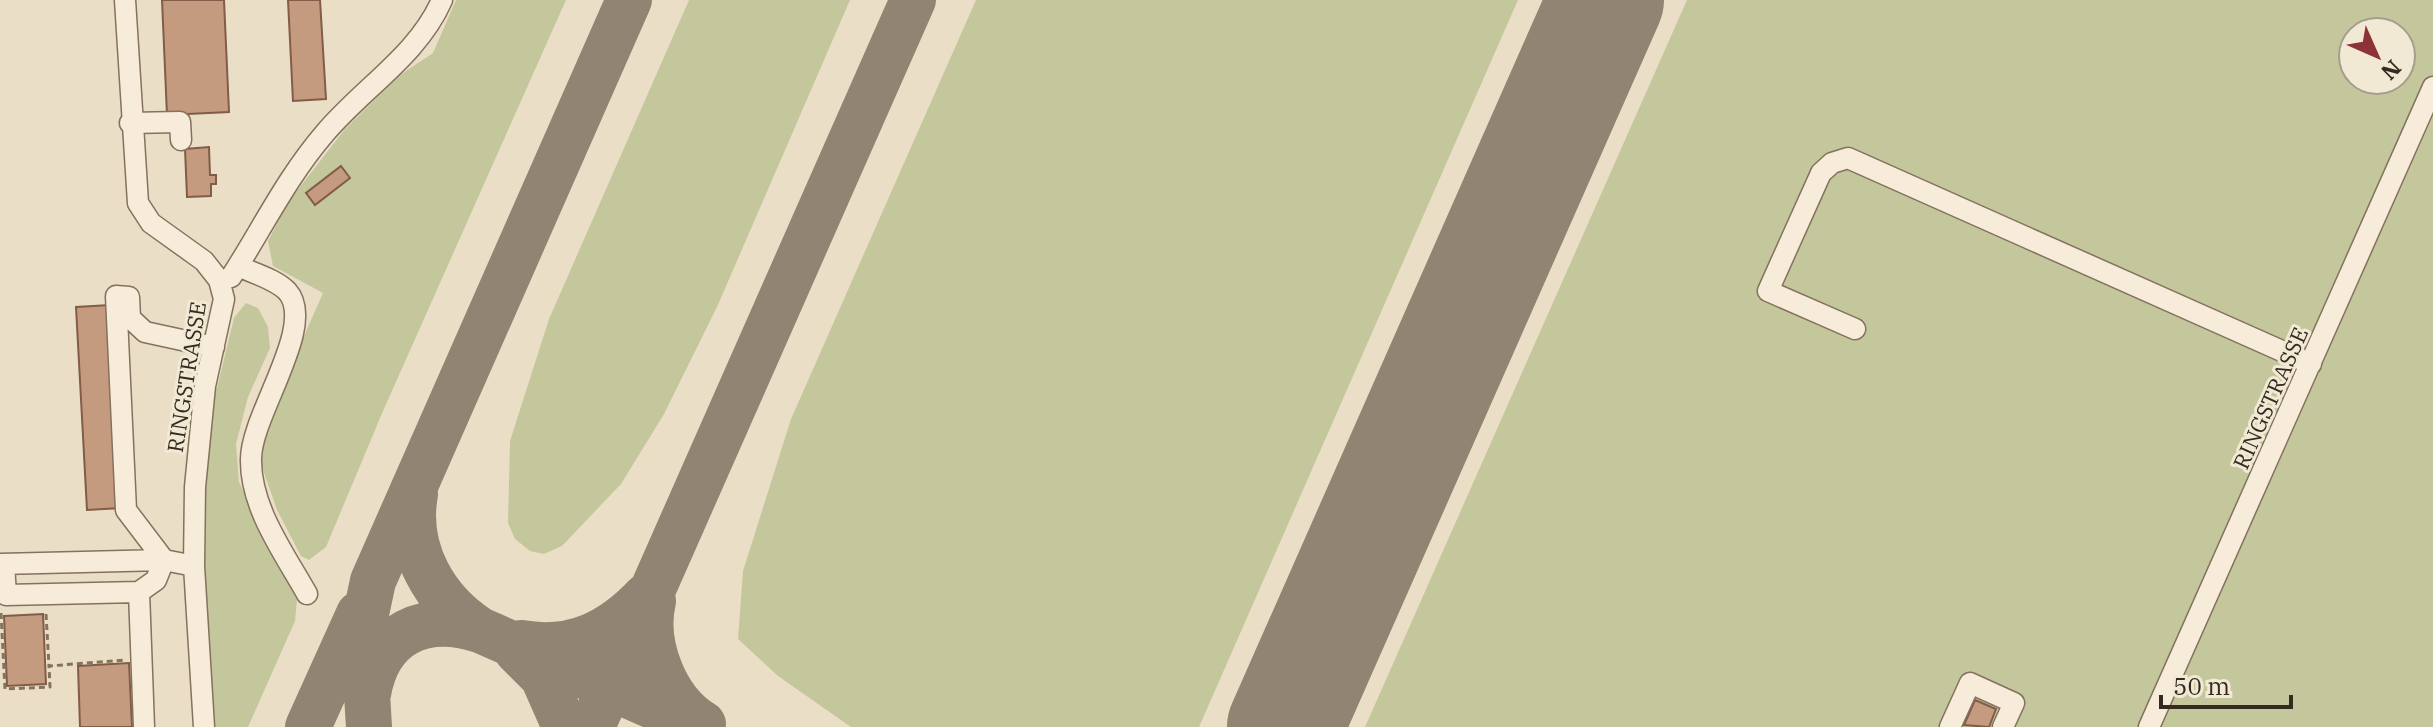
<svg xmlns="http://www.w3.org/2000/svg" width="2433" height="727" viewBox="0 0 2433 727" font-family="'IBM Plex Serif',serif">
<rect width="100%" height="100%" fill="#eadfc6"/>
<!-- green -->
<path fill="#c3c79b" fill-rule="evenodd" d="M456 0H566L383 411 326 547 309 560 301 556 277 510 261 464 264 426 323 293 273 266 268 241 289 201 345 129 400 75 433 53Z
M689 0H850L717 307 664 414 621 484 562 546 544 554 530 551 515 539 508 523 510 441 549 319Z
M976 0H1518L1199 727H851L778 676 738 639 743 571 791 419Z
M1687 0H2433V727H1365ZM2353 32H2401V80H2353Z
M246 303 258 308 268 327 270 348 248 397 236 444 239 482 297 600 295 621 248 727H204L194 566 205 386 217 388 234 318Z"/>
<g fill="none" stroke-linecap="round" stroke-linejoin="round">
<!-- taxiway -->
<path stroke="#908473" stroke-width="46" d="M415 494C405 550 435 601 480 630
M653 601C643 644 665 701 703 724
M521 643C572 652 611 633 646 596
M517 651 543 677 565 727
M368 694C378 633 424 612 480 630L700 727
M308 727 359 614
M369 727 363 628 373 581 629 0
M592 727 913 0
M1288 727 1360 563"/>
<!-- runway -->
<path stroke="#908473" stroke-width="116" d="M1285 727 1606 0"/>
</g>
<!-- building -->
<path fill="#c59b80" stroke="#815c46" stroke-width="2" d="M162 0H224L229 112 167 115Z
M288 0H320L326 99 293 101Z
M209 147 210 175H216V184H211V196L187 197 185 149Z
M341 166 350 178 315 205 306 193Z
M110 305 121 508 87 510 76 307Z
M43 614 46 684 7 686 4 616Z
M129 663 132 727H80L78 666Z
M1975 700 1996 709 1989 727 1964 725Z"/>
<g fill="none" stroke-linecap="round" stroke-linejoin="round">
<defs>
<path id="minor" d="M125 0 138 203 151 223 204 261 219 280 224 299 205 386 195 487 194 566 204 727
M130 123 180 122 181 140
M238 266C253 273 275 279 287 291 318 325 251 414 251 459 250 507 284 553 307 594
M231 277C262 229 287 177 325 133 364 87 418 55 442 0
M1855 329 1768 291 1821 173 1832 163 1848 158 2311 364
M0 564 164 560 194 566
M4 564 6 595 139 592 156 580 164 560 126 510 116 296 129 297 130 318 145 332 214 347
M139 592 144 727
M1950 727 1970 683 2014 703 2003 727
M2149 727 2433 87"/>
</defs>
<!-- minor casing -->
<use href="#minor" stroke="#84715e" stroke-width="23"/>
<!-- path -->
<path stroke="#84715e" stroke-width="3" stroke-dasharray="6 4" stroke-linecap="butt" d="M1 613 5 689 50 687 49 666
M46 614 49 666 125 660"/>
<!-- minor -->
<use href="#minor" stroke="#f6ecd9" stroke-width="20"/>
</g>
<g text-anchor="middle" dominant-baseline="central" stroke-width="6" stroke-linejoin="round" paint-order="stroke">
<!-- street labels -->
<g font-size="22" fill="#352a20" stroke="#f2e9d5">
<text transform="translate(186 377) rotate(-81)">RINGSTRASSE</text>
<text transform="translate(2270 398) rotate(-66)">RINGSTRASSE</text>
</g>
</g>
<!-- north arrow -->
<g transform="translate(2377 56) rotate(135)"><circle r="38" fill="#f2e9d5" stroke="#a69d8d" stroke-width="2"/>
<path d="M0-6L14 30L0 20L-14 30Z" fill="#8d3336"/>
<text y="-12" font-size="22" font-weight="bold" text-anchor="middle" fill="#352a20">N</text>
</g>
<!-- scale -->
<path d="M2161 695v12h130v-12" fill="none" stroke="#352a20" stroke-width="4"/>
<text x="2173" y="695" font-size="24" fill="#352a20" stroke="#f2e9d5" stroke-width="6" paint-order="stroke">50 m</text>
</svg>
